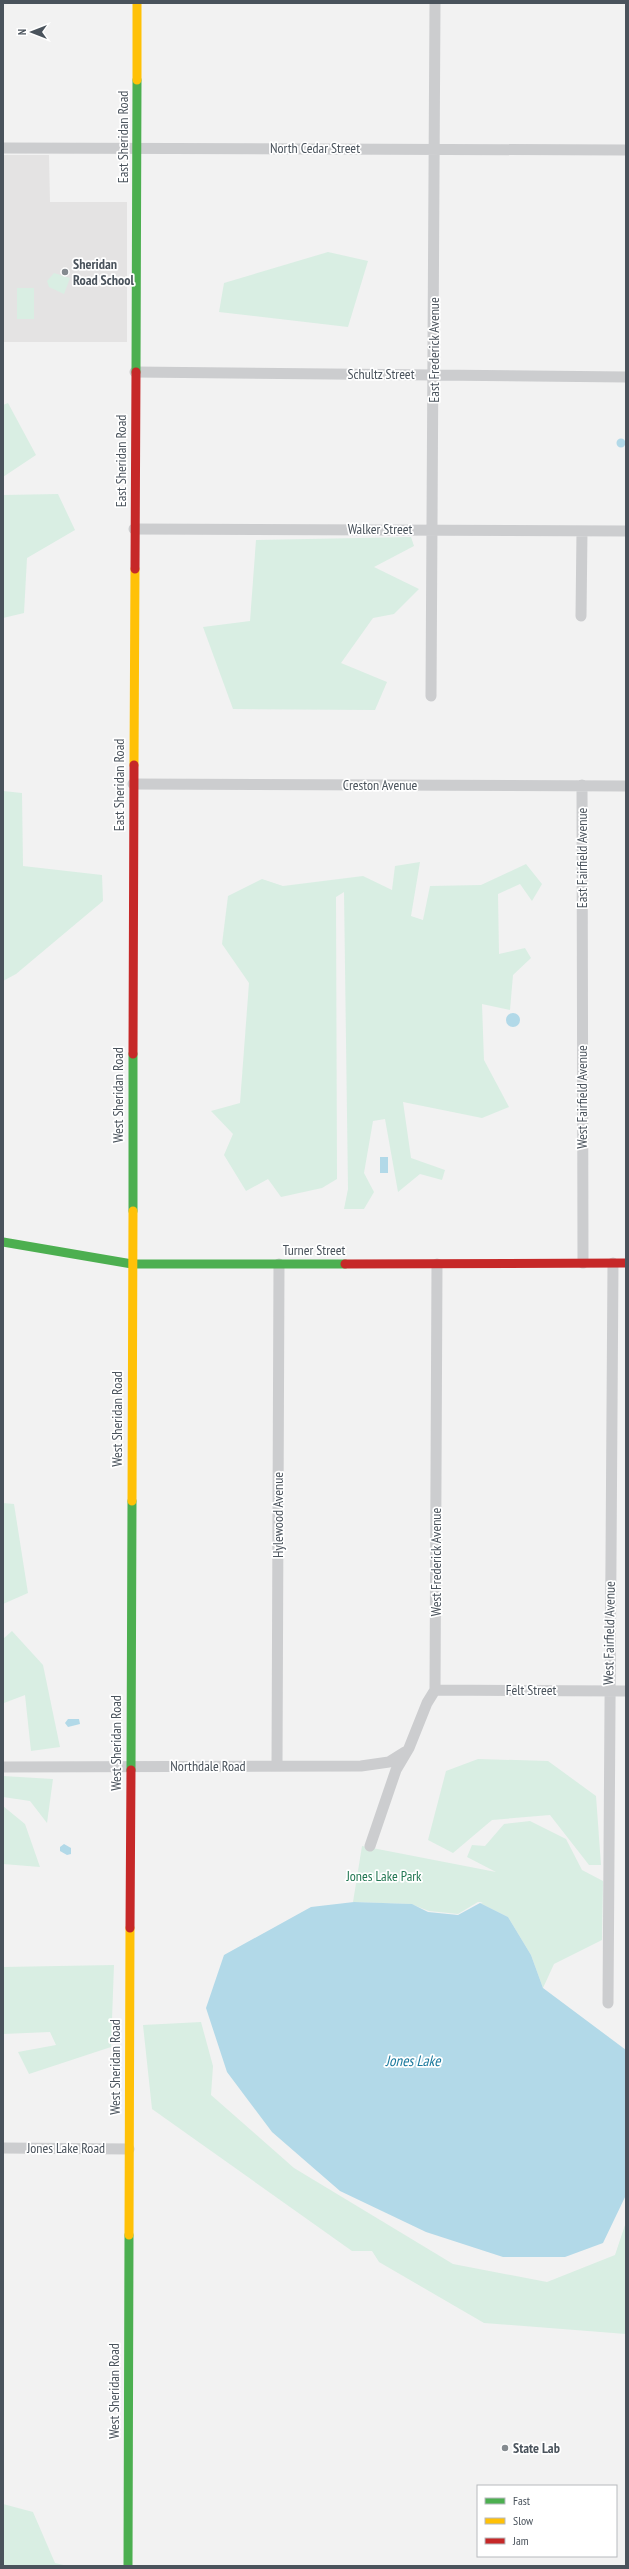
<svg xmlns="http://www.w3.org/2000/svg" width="629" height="2569" viewBox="0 0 629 2569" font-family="'PT Sans Narrow',sans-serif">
<rect width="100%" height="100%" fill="#f2f2f2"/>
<!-- education -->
<path fill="#e4e3e3" d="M3 155H49L50 202H127V342H3Z"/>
<!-- green -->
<path fill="#d9eee3" d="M328 252 368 261 348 327 219 312 224 283Z
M54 273 70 278 64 294 49 287 47 281Z
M17 288H34V319H17Z
M8 403 36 455 3 477V405Z
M58 494 75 530 27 558 24 613 3 618V495Z
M411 537 414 546 374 567 419 589 394 614 373 618 341 663 387 682 375 710 233 709 203 627 250 621 256 540Z
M3 791 22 793 23 866 102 875 103 901 16 974 3 981Z
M420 862 411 916 423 920 430 886 481 885 526 864 542 884 532 901 520 884 498 894 499 954 525 948 531 958 513 975 510 1010 482 1004 484 1060 509 1107 482 1118 403 1102 411 1158 445 1170 442 1180 420 1174 398 1192 385 1119 373 1121 364 1173 374 1192 364 1209H344L348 1189 344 892 336 897 337 1179 322 1188 281 1197 268 1179 246 1191 224 1155 233 1134 211 1111 240 1103 249 983 222 944 228 896 262 879 283 886 363 876 392 890 395 866Z
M3 1503 14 1504 28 1593 3 1604Z
M12 1631 43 1665 60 1747 31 1751 25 1695 4 1703 3 1712V1639Z
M478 1759 548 1761 596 1796 601 1865H589L550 1815 492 1820 453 1853 428 1840 446 1771Z
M3 1776 53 1779 47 1823 30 1801 3 1797Z
M3 1806 25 1824 40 1867 3 1864Z
M530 1821 566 1839 582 1870 603 1881 602 1940 554 1964 543 1988 531 1955 508 1917 480 1903 483 1902H478L458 1914 429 1911 411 1904 353 1902 362 1846 496 1872 467 1857 472 1845 485 1846 504 1824Z
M114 1965 111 2047 29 2074 18 2052 56 2045 50 2032 3 2034V1967Z
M201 2022 213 2066 211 2095 294 2168 453 2264 547 2282 615 2255 626 2222V2334L484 2323 379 2262 372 2251H352L152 2109 143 2025Z
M3 2504 33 2512 55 2563 68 2566H3Z"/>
<!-- water -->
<path fill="#b2d9e8" d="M616.5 443a4.5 4.5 0 1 1 9 0a4.5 4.5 0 1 1-9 0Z
M506 1020a7 7 0 1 1 14 0a7 7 0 1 1-14 0Z
M380 1157H388V1173H380Z
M68 1719H79L80 1724 68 1727 65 1723Z
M64 1844 71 1848V1854L67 1855 60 1851V1847Z
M354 1902 412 1904 428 1912 458 1915 480 1903 508 1917 531 1955 543 1988 626 2050V2195L603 2243 565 2257H503L426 2232 340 2191 272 2132 227 2072 206 2008 224 1955 311 1907Z"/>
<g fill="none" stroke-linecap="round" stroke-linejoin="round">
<!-- street -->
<path stroke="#cccdcf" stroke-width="11" d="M3 148 626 150
M135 372 626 377
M134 529 626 531
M581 616 582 531
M431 696 435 3
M133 784 626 786
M582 785 583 1263
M435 1690 626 1691
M277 1766 279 1264
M3 1767 361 1766 389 1762 405 1752
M370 1846 396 1770 409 1748 427 1703 435 1690 437 1264
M608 2003 613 1263
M3 2148 129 2149"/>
<!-- fast -->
<path stroke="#4caf50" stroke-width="9" d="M136 372 137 80
M133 1211V1054
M3 1242 132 1264H345
M131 1770 132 1501
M128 2566 129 2235"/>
<!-- slow -->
<path stroke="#ffc107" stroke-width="9" d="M137 80V3
M134 765 135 569
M132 1501 133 1211
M129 2235 130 1928"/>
<!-- jam -->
<path stroke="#c62828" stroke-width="9" d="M135 569 136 372
M133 1054 134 765
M345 1264 626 1263
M130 1928 131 1770"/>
</g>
<!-- markers -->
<g fill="#858b90" stroke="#fff" stroke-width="1.5">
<circle cx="65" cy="272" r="4"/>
<circle cx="505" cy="2448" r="4"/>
</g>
<g text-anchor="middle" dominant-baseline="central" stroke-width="3.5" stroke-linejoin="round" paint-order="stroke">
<!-- street labels -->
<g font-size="14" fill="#4a535c" stroke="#fff">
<text transform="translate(123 137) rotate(-90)">East Sheridan Road</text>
<text x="315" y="148">North Cedar Street</text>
<text transform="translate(434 350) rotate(-90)">East Frederick Avenue</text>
<text x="381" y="374">Schultz Street</text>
<text transform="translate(121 461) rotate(-90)">East Sheridan Road</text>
<text x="380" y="529">Walker Street</text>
<text transform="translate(119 785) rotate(-90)">East Sheridan Road</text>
<text x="380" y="785">Creston Avenue</text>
<text transform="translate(582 858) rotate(-90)">East Fairfield Avenue</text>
<text transform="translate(118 1095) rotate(-90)">West Sheridan Road</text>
<text transform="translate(582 1097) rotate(-90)">West Fairfield Avenue</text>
<text x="314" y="1250">Turner Street</text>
<text transform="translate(117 1419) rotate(-90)">West Sheridan Road</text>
<text transform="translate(278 1515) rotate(-90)">Hylewood Avenue</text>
<text transform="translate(436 1562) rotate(-90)">West Frederick Avenue</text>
<text transform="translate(609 1633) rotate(-89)">West Fairfield Avenue</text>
<text x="531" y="1690">Felt Street</text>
<text transform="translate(116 1743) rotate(-90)">West Sheridan Road</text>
<text x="208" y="1766">Northdale Road</text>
<text transform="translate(115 2067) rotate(-90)">West Sheridan Road</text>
<text x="66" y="2148">Jones Lake Road</text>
<text transform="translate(114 2391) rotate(-90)">West Sheridan Road</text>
</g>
<!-- poi labels -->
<g font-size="14" font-weight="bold" fill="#4a535c" stroke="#fff" text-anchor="start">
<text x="73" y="264">Sheridan<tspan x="73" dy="16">Road School</tspan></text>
<text x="513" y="2448">State Lab</text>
</g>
<!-- park labels -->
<g font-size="14" fill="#227752" stroke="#fff">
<text x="384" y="1876">Jones Lake Park</text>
</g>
<!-- water labels -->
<g font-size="15" font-style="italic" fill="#1c7a9e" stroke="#fff">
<text x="413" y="2060">Jones Lake</text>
</g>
</g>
<!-- border -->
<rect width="629" height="2569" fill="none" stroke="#4a535c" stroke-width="8"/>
<!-- legend -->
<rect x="477" y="2485" width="140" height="72" fill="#ffffff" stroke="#b7babe"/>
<rect x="485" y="2498" width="20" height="6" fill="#4caf50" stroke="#b7babe"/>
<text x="513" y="2505" font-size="12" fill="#4a535c">Fast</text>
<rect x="485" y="2518" width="20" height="6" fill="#ffc107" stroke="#b7babe"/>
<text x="513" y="2525" font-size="12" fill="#4a535c">Slow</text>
<rect x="485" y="2538" width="20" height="6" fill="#c62828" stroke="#b7babe"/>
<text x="513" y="2545" font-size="12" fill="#4a535c">Jam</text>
<!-- north arrow -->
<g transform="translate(32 32) rotate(270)" stroke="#ffffff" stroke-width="3" paint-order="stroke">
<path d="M0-3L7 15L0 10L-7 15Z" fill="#4a535c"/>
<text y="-6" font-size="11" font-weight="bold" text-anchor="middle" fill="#4a535c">N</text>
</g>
</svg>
